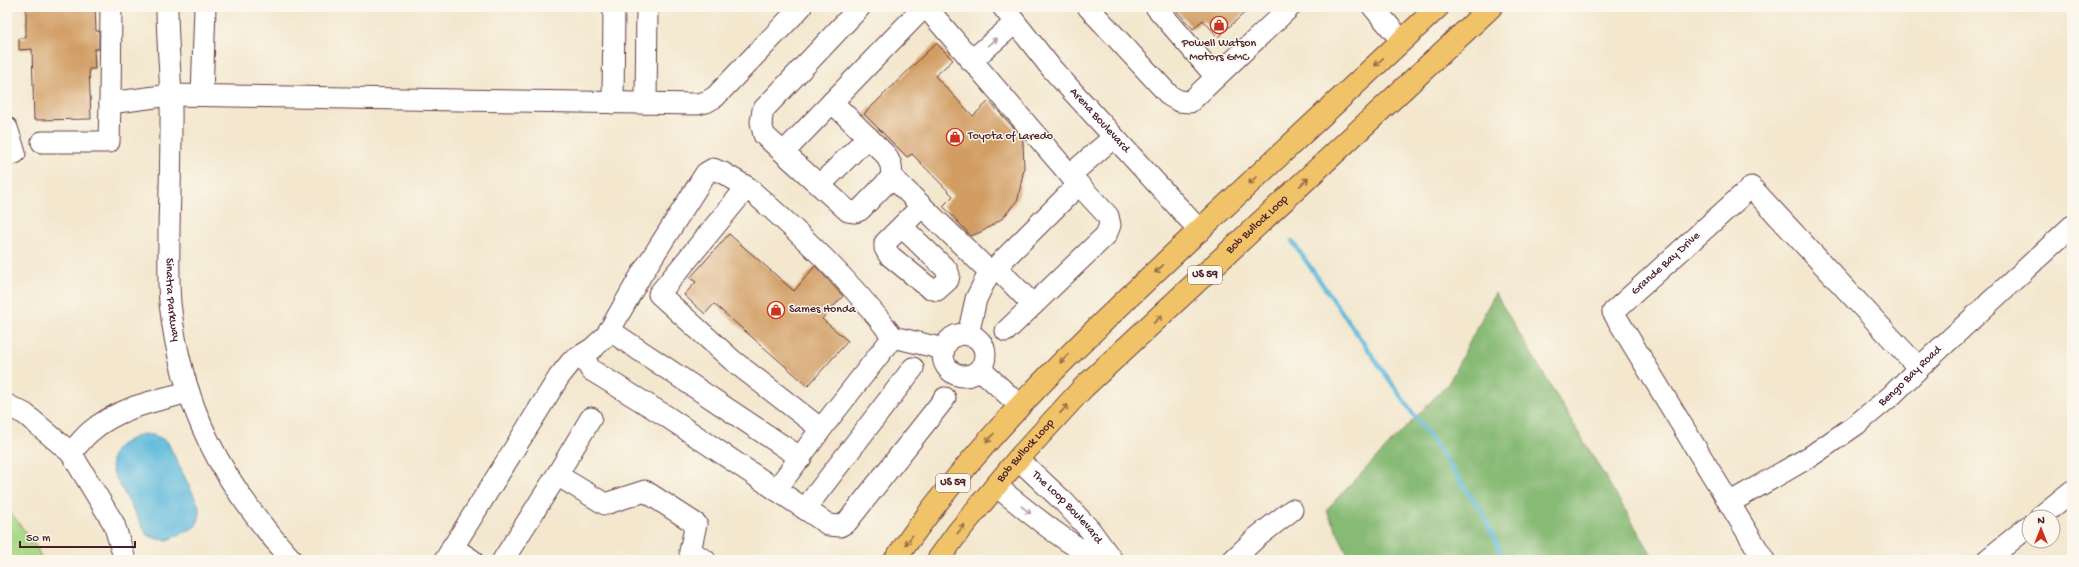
<svg xmlns="http://www.w3.org/2000/svg" width="2079" height="567" viewBox="0 0 2079 567" font-family="'Gochi Hand',sans-serif">
<rect width="100%" height="100%" fill="#fbf7ec"/>
<filter id="ink" filterUnits="userSpaceOnUse"><feTurbulence type="fractalNoise" baseFrequency=".025" numOctaves="2"/><feDisplacementMap in="SourceGraphic" scale="8" xChannelSelector="R" yChannelSelector="G"/><feConvolveMatrix kernelMatrix="1 2 1 2 8 2 1 2 1" color-interpolation-filters="sRGB"/></filter>
<filter id="wash" filterUnits="userSpaceOnUse"><feTurbulence type="fractalNoise" baseFrequency=".012" numOctaves="4" result="noise"/><feDisplacementMap in="SourceGraphic" scale="16" xChannelSelector="R" yChannelSelector="G"/><feGaussianBlur stdDeviation="0.9" result="paint"/><feColorMatrix in="noise" values="0 0 0 0 0 0 0 0 0 0 0 0 0 0 0 0 0 1.4 0 .05"/><feComposite in="paint" operator="in"/></filter>
<g filter="url(#wash)">
<rect width="100%" height="100%" fill="#f3e7ce"/>
<!-- green -->
<path fill="#aada88" stroke="#7a7c5a" d="M7 507 37 548 42 560H7Z"/>
<!-- forest -->
<path fill="#87ba74" stroke="#686c50" d="M1495 293 1655 560H1351L1326 510 1448 384Z"/>
<!-- water -->
<path fill="#5ebadb" stroke="#546c83" d="M142 434 154 435 167 441 199 506V519L195 527 168 540 157 539 147 535 114 475C106 448 121 444 142 434Z"/>
<g fill="none" stroke-linecap="round" stroke-linejoin="round">
<!-- stream -->
<path stroke="#5ebadb" stroke-width="4.5" d="M1292 241 1482 512 1504 560"/>
</g>
<g id="blocks">
<!-- building -->
<path fill="#d19d63" d="M26 7H95L96 31H99V49H94L95 69H89L91 119 34 120 32 49 19 50V38H26Z
M1173 7H1251L1218 37 1203 20 1193 29Z
M936 43 953 60 935 76 973 116 989 101 1022 137 1023 143 1024 168 1018 199 1003 218 983 231 971 236 943 206 953 196 912 154 907 157 864 114Z
M729 234 794 291 815 266 843 296 822 319 848 341 808 386 714 304 705 314 684 295 696 282 690 278Z"/>
</g>
</g>
<g filter="url(#ink)">
<use href="#blocks" fill-opacity="0" stroke="#633d43" stroke-width="1"/>
<g fill="none" stroke-linecap="round" stroke-linejoin="round">
<defs>
<g id="minor">
<path d="M111 7 110 103 170 95 697 104 706 102 715 97 801 7"/>
<path id="s1" d="M167 7C167 45 172 84 171 122 171 157 170 192 169 227 169 253 168 278 170 303 181 407 222 483 292 560"/>
<path d="M860 7 763 110 761 122 764 135 848 211 855 212 860 210 892 177"/>
<path d="M926 7 1070 175 1114 137"/>
<path id="s2" d="M1003 7 1052 69 1200 231"/>
<path d="M1088 7 1170 96 1179 101 1190 102 1290 7"/>
<path d="M1156 7 1216 77"/>
<path d="M1373 7 1402 41"/>
<path d="M971 61 1015 23"/>
<path d="M202 95 205 7"/>
<path d="M832 102 886 155 891 165 892 177 991 273"/>
<path d="M613 103 614 7"/>
<path d="M646 103 647 7"/>
<path d="M7 128 15 153 7 155"/>
<path d="M42 142H109L110 103"/>
<path d="M784 152 924 7"/>
<path d="M820 185 868 137"/>
<path d="M747 187C801 234 850 280 893 337"/>
<path d="M902 227 947 270 949 275 948 280 937 290 928 287 889 255 885 248V243L922 206"/>
<path d="M996 267 1033 305"/>
<path d="M609 330 801 458"/>
<path d="M1006 331 1106 235 1110 225 1108 216 1070 175"/>
<circle cx="964" cy="355" r="21"/>
<path d="M968 335 976 299 988 275 1078 185"/>
<path d="M582 355 591 370 666 416 829 525 840 526 847 522 945 398"/>
<path d="M980 369 1019 405"/>
<path d="M7 405 25 414 71 453 114 524 125 560"/>
<path d="M591 418 557 475 605 504 645 491 696 524 690 551 705 560"/>
<path d="M71 453C77 446 83 438 90 432 117 408 154 401 189 392"/>
<path id="s3" d="M1018 459 1064 502 1090 530 1112 560"/>
<path d="M996 486C1029 512 1061 540 1099 560"/>
<path d="M776 490 821 429"/>
<path id="s4" d="M1729 503 1811 456 1857 424 1892 395 1919 368 2072 226"/>
<path d="M805 509 913 368"/>
<path d="M2040 517 2072 491"/>
<path d="M452 547 472 560"/>
<path d="M445 560 559 377 571 362 593 348 607 335 641 275 706 173 713 169 723 173 747 187 659 294 732 360 821 429 893 337 944 349"/>
<path d="M503 560 557 475"/>
<path d="M1233 560 1256 538 1292 510"/>
<path id="s5" d="M1764 560 1613 312 1751 187 1919 368"/>
<path d="M1987 560 2029 526"/>
</g>
<g id="highway">
<path d="M895 560C978 438 1083 340 1190 239 1273 162 1355 84 1438 7"/>
<path id="s6" d="M938 560 958 532 1018 459 1083 388 1491 7"/>
</g>
</defs>
<!-- minor casing -->
<use href="#minor" stroke="#633d43" stroke-width="23"/>
<!-- highway casing -->
<use href="#highway" stroke="#633d43" stroke-width="24"/>
<!-- minor -->
<use href="#minor" stroke="#fff" stroke-width="21"/>
<!-- highway -->
<use href="#highway" stroke="#f0c369" stroke-width="22"/>
</g>
<!-- one-way arrows -->
<defs><path id="oneway-shaft" d="M-6 0H5M1.5-3L5.5 0L1.5 3" fill="none" stroke-width="1.6" stroke-linecap="round" stroke-linejoin="round"/></defs>
<g stroke="#ae9aa0">
<use href="#oneway-shaft" transform="translate(993 42) rotate(-41)"/>
<use href="#oneway-shaft" transform="translate(1026 510) rotate(39)"/>
</g>
<g stroke="#956947">
<use href="#oneway-shaft" transform="translate(1379 62) rotate(137)"/>
<use href="#oneway-shaft" transform="translate(1253 180) rotate(137)"/>
<use href="#oneway-shaft" transform="translate(1304 182) rotate(-43)"/>
<use href="#oneway-shaft" transform="translate(1159 269) rotate(137)"/>
<use href="#oneway-shaft" transform="translate(1158 319) rotate(-43)"/>
<use href="#oneway-shaft" transform="translate(1064 359) rotate(134)"/>
<use href="#oneway-shaft" transform="translate(1064 409) rotate(-47)"/>
<use href="#oneway-shaft" transform="translate(990 438) rotate(131)"/>
<use href="#oneway-shaft" transform="translate(961 529) rotate(-51)"/>
<use href="#oneway-shaft" transform="translate(909 540) rotate(127)"/>
</g>
</g>
<!-- icons -->
<defs>
<symbol id="shop-ring" viewBox="-11 -11 22 22"><circle r="9.5" fill="#fbf7ec" stroke="#c8321e" stroke-width="1.5"/><path d="M-5-2.5h2.3a2.7 3.5 0 0 1 5.4 0H5L5.5 6h-11ZM-1.5-2.5h3a1.5 2.3 0 0 0-3 0Z" fill="#c8321e"/></symbol>
</defs>
<g fill-rule="evenodd">
<use href="#shop-ring" x="1209" y="15" width="20" height="20"/>
<use href="#shop-ring" x="945" y="127" width="20" height="20"/>
<use href="#shop-ring" x="766" y="300" width="20" height="20"/>
</g>
<g text-anchor="middle" dominant-baseline="central" stroke-width="3" stroke-linejoin="round" paint-order="stroke">
<!-- shield labels -->
<g fill="#fbf7ec" stroke="#7f6065" stroke-width="1">
<rect x="1188" y="266" width="34" height="18" rx="3"/>
<rect x="936" y="474" width="34" height="18" rx="3"/>
</g>
<g font-size="11" font-weight="bold" fill="#4a1f2b">
<text x="1205" y="275">US 59</text>
<text x="953" y="483">US 59</text>
</g>
<!-- poi labels -->
<g font-size="12" fill="#4a1f2b" stroke="#fbf7ec" text-anchor="start">
<text x="1219" y="44" text-anchor="middle">Powell Watson<tspan x="1219" dy="14">Motors GMC</tspan></text>
<text x="968" y="137">Toyota of Laredo</text>
<text x="789" y="310">Sames Honda</text>
</g>
<!-- street labels -->
<g font-size="12" fill="#4a1f2b" stroke="#fbf7ec">
<text stroke="none"><textPath href="#s2" startOffset="149">Arena Boulevard</textPath></text>
<text stroke="none"><textPath href="#s6" startOffset="464">Bob Bullock Loop</textPath></text>
<text stroke="none"><textPath href="#s5" startOffset="362">Grande Bay Drive</textPath></text>
<text stroke="none"><textPath href="#s1" startOffset="293">Sinatra Parkway</textPath></text>
<text stroke="none"><textPath href="#s4" startOffset="222">Bengo Bay Road</textPath></text>
<text stroke="none"><textPath href="#s6" startOffset="140">Bob Bullock Loop</textPath></text>
<text stroke="none"><textPath href="#s3" startOffset="69">The Loop Boulevard</textPath></text>
</g>
</g>
<!-- margin -->
<rect width="2079" height="567" fill="none" stroke="#fbf7ec" stroke-width="24"/>
<!-- north arrow -->
<g transform="translate(2041 529)"><circle r="19" fill="#fbf7ec" stroke="#b4a19f"/>
<path d="M0-3L7 15L0 10L-7 15Z" fill="#c8321e"/>
<text y="-6" font-size="11" font-weight="bold" text-anchor="middle" fill="#4a1f2b">N</text>
</g>
<!-- scale -->
<path d="M20 541v6h115v-6" fill="none" stroke="#4a1f2b" stroke-width="2"/>
<text x="26" y="541" font-size="12" fill="#4a1f2b" stroke="#fbf7ec" stroke-width="3" paint-order="stroke">50 m</text>
</svg>
